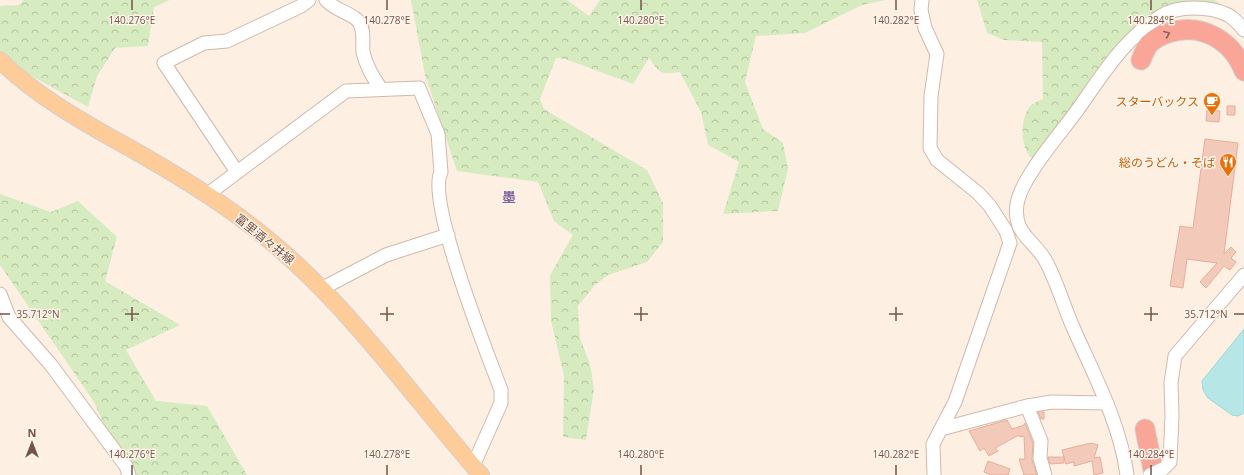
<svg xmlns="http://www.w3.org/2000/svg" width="1244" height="475" viewBox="0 0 1244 475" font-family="'Open Sans','Noto Sans JP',sans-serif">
<defs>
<pattern id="forest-crowns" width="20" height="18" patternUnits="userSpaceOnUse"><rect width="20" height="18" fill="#d7ebc1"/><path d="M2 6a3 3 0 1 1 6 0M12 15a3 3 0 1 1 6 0" fill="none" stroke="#b3c19f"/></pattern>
</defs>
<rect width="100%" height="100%" fill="#fdf0e3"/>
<!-- forest -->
<path fill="url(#forest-crowns)" d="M24 0H170L154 7 148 46 115 48 97 76 88 107 15 67 0 65V6L18 5Z
M411 0H567L589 16 600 0H885L862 5 805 33 756 36 745 82 763 129 783 143 788 169 778 211 723 214 739 162 708 145 701 112 680 72C660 74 661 75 649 58L633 84 565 59 556 58 540 99 544 109 647 170 663 203V242L647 262 608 275 595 285 578 306 580 338 590 364 594 389 586 440 563 437 564 376 551 321 550 275 573 235 554 221 538 182 457 171 425 75Z
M977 0H1215L1228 10H1163L1041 155 1031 158C1020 145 1020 122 1029 107 1032 104 1038 101 1043 99L1042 42 1004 40 987 33Z
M0 194 51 212 78 201 117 237 105 281 180 325 126 350 156 401 207 406 247 475H126L94 402 0 265Z"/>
<!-- water -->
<path fill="#b7e6e7" stroke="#9dd7d9" d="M1244 329V413L1238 416 1232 415 1208 398 1203 390 1202 381Z"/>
<!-- building -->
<path fill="#f3caba" stroke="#e6ae99" d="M1227 106H1235V115H1227Z
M1207 110 1220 111 1219 122 1206 121Z
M1205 139 1238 143 1224 254 1231 247 1236 252 1231 258 1236 262 1230 270 1224 266 1206 288 1200 282 1217 263 1187 259 1183 288 1170 286 1180 226 1193 228Z
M1038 412H1044V419H1041Z
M1007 420 1012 429 1024 425 1025 423 1033 443 1032 460 1037 475H1024L1019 459H1025L1024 436 1020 437 1019 435 995 448 998 451 989 456 984 448 980 451 969 431Z
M1091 443 1098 445 1094 458 1100 457 1103 473 1094 475 1092 461 1074 466V462L1066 464 1062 450Z
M1048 457H1064V463L1050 464Z
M988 461 1010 469 1008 475H991L984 472Z"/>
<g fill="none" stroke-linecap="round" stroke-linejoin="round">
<defs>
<path id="minor" d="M326 0C335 11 353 13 359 22 365 31 362 43 363 52 366 66 373 77 381 89
M922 0 921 10 925 28 937 54 931 96 930 148 937 160 978 193 990 206 1006 231 1010 243 955 402 933 444 934 475
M237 172 164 63 204 43 227 41 301 6 309 0
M208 194 346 91 419 88 438 134 441 172C426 201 488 355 501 390V403L473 466
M321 289 386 255 448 235
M0 294 9 317 51 365 126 466 129 475
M1027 406 1041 441 1040 458 1045 475
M941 429 1027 406 1052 402 1106 403
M1163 469 1170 462 1172 415 1171 383 1175 356 1244 275
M1127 475C1120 422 1093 373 1072 325 1063 304 1055 276 1044 258 1031 238 1013 233 1017 204 1021 178 1060 134 1076 112 1101 77 1124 38 1161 16 1178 5 1210 6 1228 15 1235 19 1239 24 1244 30"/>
<path id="major" d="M0 60C33 94 86 124 128 147 167 169 206 192 242 219 337 288 404 387 481 475"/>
<path id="highway" d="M1141 60C1143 55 1146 48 1149 44 1154 39 1162 35 1168 33 1201 22 1232 40 1244 71
M1145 429 1154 475"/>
</defs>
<!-- minor casing -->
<use href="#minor" stroke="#d0b8ac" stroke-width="15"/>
<!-- major casing -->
<use href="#major" stroke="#d8cfcc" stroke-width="18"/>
<!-- highway casing -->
<use href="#highway" stroke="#d8cfcc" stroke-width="21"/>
<!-- minor -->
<use href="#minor" stroke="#fff" stroke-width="13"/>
<!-- major -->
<use href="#major" stroke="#fdcc99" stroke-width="16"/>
<!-- highway -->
<use href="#highway" stroke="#f9a598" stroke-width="19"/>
<defs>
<path id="minor-bridge" d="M1150 475 1163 469"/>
</defs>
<!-- minor-bridge casing -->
<use href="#minor-bridge" stroke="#d0b8ac" stroke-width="15" stroke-linecap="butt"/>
<!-- minor-bridge -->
<use href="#minor-bridge" stroke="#fff" stroke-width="13"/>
</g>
<!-- one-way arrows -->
<defs><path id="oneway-chevron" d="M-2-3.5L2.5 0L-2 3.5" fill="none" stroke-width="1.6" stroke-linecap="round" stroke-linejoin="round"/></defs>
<use stroke="#8f6358" href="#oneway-chevron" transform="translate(1167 34) rotate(-22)"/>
<!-- ticks -->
<path fill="none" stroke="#755348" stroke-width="1.5" d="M132 0V10M387 0V10M641 0V10M896 0V10M1151 0V10M132 307V321M387 307V321M641 307V321M896 307V321M1151 307V321M0 314H10M125 314H139M380 314H394M634 314H648M889 314H903M1144 314H1158M1234 314H1244M132 465V475M387 465V475M641 465V475M896 465V475M1151 465V475"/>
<!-- icons -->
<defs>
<symbol id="cafe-pin" viewBox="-11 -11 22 30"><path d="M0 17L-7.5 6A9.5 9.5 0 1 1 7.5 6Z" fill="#e8710a" stroke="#fff4ea"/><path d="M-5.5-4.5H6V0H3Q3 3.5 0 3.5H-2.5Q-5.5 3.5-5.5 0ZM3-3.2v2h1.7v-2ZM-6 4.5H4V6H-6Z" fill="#fff"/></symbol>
<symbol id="restaurant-pin" viewBox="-11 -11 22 30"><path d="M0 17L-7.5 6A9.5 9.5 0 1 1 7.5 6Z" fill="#e8710a" stroke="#fff4ea"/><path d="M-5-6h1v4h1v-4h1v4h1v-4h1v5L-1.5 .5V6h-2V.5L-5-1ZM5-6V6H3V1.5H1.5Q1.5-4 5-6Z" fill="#fff"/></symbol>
</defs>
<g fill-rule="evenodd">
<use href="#cafe-pin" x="1202" y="91" width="20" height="27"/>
<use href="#restaurant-pin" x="1218" y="152" width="20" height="27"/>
</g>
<g text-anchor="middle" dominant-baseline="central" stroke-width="3" stroke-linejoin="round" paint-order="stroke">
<!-- food labels -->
<g font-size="12" fill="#c56008" stroke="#fff4ea" text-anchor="end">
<text x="1199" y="101">スターバックス</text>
<text x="1215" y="162">総のうどん・そば</text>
</g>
<!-- street labels -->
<g font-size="12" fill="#755348" stroke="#fff4ea">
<text transform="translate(265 239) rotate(39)">富里酒々井線</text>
</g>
<!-- quarter labels -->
<g font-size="14" font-weight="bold" fill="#816399" stroke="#fff4ea">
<text x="509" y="196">墨</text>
</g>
</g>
<g font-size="10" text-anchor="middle" fill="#755348" stroke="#fff4ea" stroke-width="3" stroke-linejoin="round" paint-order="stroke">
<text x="132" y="24">140.276°E</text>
<text x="387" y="24">140.278°E</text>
<text x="641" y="24">140.280°E</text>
<text x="896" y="24">140.282°E</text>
<text x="1151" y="24">140.284°E</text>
<text x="38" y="318">35.712°N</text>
<text x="1206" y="318">35.712°N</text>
<text x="132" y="458">140.276°E</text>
<text x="387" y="458">140.278°E</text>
<text x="641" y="458">140.280°E</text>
<text x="896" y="458">140.282°E</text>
<text x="1151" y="458">140.284°E</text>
</g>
<!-- north arrow -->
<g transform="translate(32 443)" stroke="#fff4ea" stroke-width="3" paint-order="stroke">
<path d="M0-3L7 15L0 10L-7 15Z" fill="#755348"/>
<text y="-6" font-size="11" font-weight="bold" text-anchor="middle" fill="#755348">N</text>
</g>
</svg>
